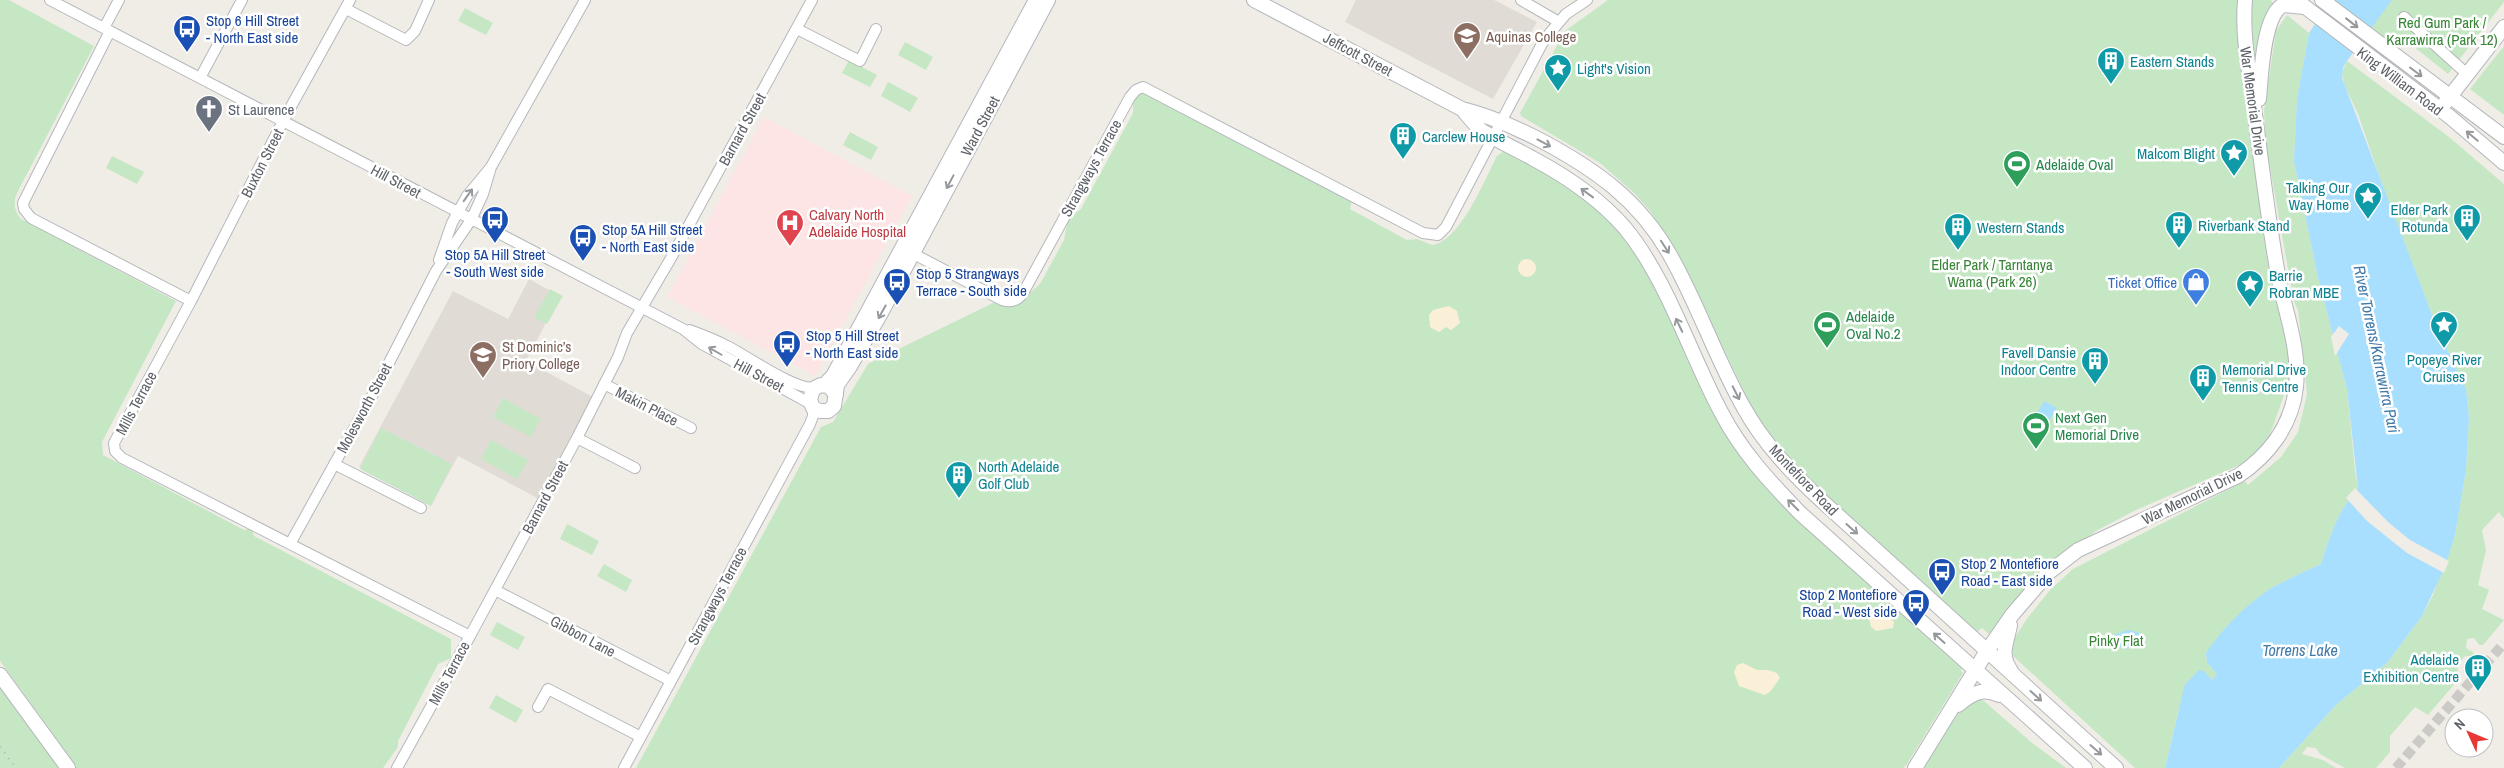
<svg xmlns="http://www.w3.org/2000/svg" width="2504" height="768" viewBox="0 0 2504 768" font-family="'Archivo Narrow',sans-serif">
<rect width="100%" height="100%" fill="#f0ede7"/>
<!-- education -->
<path fill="#e0dcd5" d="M1356 0H1494L1537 22 1493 99 1345 22Z
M529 279 560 296 526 361 593 397 539 499 458 456 431 506 359 467 453 291 508 319Z"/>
<!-- medical -->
<path fill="#fce5e4" d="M764 117 912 196 815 376 667 297Z"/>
<!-- green -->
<path fill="#c6e7c4" d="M0 0H9L94 46 17 193C13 203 14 211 21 219L176 301 102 442 103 455 244 530 252 528 254 536 451 639V658L438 664 398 741V747L383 768H76L68 754 56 748 58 741 0 661Z
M1608 0H2238L2265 217 2261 221 2271 282 2275 286 2293 369 2271 432 2263 445 2242 464 2136 510 2096 531 2036 577 1989 634 1982 628 1976 633 1820 490 1792 461 1756 416 1679 256 1651 212 1634 193 1600 163 1521 116 1520 113 1565 31Z
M2251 0H2271L2274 6 2255 79Z
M2322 0H2504V2L2448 74 2403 38 2382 47Z
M465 8 493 23 486 35 458 21Z
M2287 15 2309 33 2297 99 2294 161 2318 278 2347 389 2355 471 2358 488C2338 511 2330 535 2321 564 2306 571 2290 578 2275 586 2249 602 2224 628 2206 653L2207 663 2217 674 2212 680 2204 672 2179 708 2165 768H2135L2012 655 2014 639 2026 620 2050 590 2073 569 2245 481 2248 485 2281 457 2298 432 2307 394 2298 310 2294 302 2266 145 2264 111 2276 31Z
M905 42 933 57 926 70 898 55Z
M2504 46V115L2470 89Z
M849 60 877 75 870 87 842 73Z
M2347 61 2449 137 2504 184V517L2503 518 2499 512 2482 530 2486 550 2478 585 2489 590 2482 609 2504 620 2483 645H2479L2474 638 2467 639 2466 648 2473 652V656H2465L2458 664 2457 681 2428 715 2415 707 2390 736V752L2376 768H2345L2320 754 2316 748 2307 747 2302 754 2323 760 2336 768H2279L2336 705 2387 663 2422 616 2433 595 2455 535 2466 470 2469 417 2466 389 2437 328 2385 193 2358 114 2344 84 2342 73Z
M888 82 918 98 910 112 881 96Z
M1141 91 1352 200 1350 209 1407 240 1417 239 1432 245C1460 242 1485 179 1497 156L1507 149 1595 202 1631 239 1720 418 1855 568 1962 668 1961 671 1963 673 1907 764 1903 768H636L821 427 833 422 868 364 995 302 1007 307 1016 305 1040 284 1064 240 1068 219 1081 209 1133 113V98Z
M850 132 878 147 871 160 843 145Z
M112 156 144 172 137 184 106 168Z
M550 289 563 296 547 324 534 317Z
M503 398 541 419 531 437 493 417Z
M381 428 452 464 431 506 360 469Z
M491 440 528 460 517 479 481 459Z
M567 524 599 541 592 555 560 539Z
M604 564 632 580 626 592 597 576Z
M497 622 525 637 518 650 490 635Z
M0 686 61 768H0Z
M496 695 523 710 516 723 489 708Z
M1977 695 2031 742 2066 768H1921L1962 708Z"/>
<!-- sand -->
<path fill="#faf0d7" d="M1518 268a9 9 0 1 1 18 0a9 9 0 1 1-18 0Z
M1449 306 1457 311 1460 323 1451 330 1446 327 1439 332 1430 327 1429 315 1433 310Z
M1876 609 1885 613 1894 622 1893 628 1876 631 1871 627 1869 617Z
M1743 663 1757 670H1768L1777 673 1780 678 1770 692 1765 695 1739 686 1734 672 1737 665Z"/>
<!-- water -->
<path fill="#a8defe" d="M2331 0H2392L2347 61 2343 68 2342 78 2437 328 2466 389 2469 417 2466 470 2455 535 2444 569 2422 616 2387 663 2336 705 2279 768H2165L2185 684 2199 670 2204 671 2212 680 2217 674 2207 663 2206 653C2223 628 2248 602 2275 586 2290 578 2306 571 2321 564 2330 535 2338 511 2358 488L2347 389 2318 278 2294 161 2297 99 2309 33Z
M2044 401 2057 408 2039 436 2028 429Z
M2128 630 2137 632 2141 636 2140 643 2127 649 2114 645 2112 640 2114 635Z"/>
<!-- pier -->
<path fill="#f0ede7" d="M2339 326 2349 334 2335 356 2331 337Z
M2355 488 2388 522 2410 540 2449 561 2444 573 2407 553 2367 521 2346 498Z"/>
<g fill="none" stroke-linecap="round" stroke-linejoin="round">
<!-- street-tunnel -->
<path stroke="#cccac7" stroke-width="10" stroke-dasharray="10 5" stroke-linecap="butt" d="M2396 768 2504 643"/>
<defs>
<path id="street" d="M50 0 683 329 702 344 811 404
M1521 0 1559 22
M346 9 406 40 415 31 429 0
M2404 17 2467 74
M104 28 119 0
M797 29 860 61 876 29
M110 31 23 203 24 209 31 218 191 301 114 443 115 451 122 458 470 636 397 768
M200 78 242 0
M908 251 1002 300C1011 303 1018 300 1023 293L1130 97 1136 90 1143 87 1423 233 1438 235 1446 227 1544 40 1566 14 1587 0
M439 260 452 223 467 196 491 167 585 0
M191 301 283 121 350 0
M689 330C703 335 716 340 729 347 747 356 799 393 816 387
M604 384 691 428
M577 438 635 468
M334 464 421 508
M290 544 372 396 436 271 471 220 483 194 491 167
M495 590 671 681
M470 636 577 438 618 357 627 333 671 258 812 0
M538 707 548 689 641 737
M624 768 810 424 813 416V408"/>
<path id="secondary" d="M1254 0 1462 109C1491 116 1515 127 1542 141 1596 170 1639 200 1670 255 1698 304 1716 359 1744 408 1764 444 1792 473 1822 501L2116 768
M2296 0 2450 117 2504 163
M2322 0 2504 137
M2259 99C2261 77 2263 15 2283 5L2304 7
M2445 103 2504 27
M1462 109C1468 116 1475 125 1482 131 1498 141 1516 149 1532 158 1566 176 1600 199 1625 228 1667 279 1690 354 1721 412 1741 451 1770 482 1800 513L2085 768
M828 381 833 376 1036 0
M836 395 829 386 821 385 813 389 810 400 813 408 820 411H828L834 406 837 385 849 368 881 313 1048 0
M2010 625C2007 643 1999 654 2011 671
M0 675 68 768
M1958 705C1971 694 1982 687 1999 695
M1915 768 1987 651 2012 615 2048 573 2078 550 2238 476C2269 455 2292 425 2296 387 2300 348 2285 312 2278 275 2268 219 2261 162 2254 106 2249 70 2242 36 2245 0"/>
</defs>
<!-- street casing -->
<use href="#street" stroke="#b4b7bb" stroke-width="12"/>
<!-- secondary casing -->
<use href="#secondary" stroke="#b3b6bb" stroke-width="16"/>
<!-- street -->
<use href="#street" stroke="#fff" stroke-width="10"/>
<!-- secondary -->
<use href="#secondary" stroke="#fff" stroke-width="14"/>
<!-- rail -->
<path stroke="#b5b6b7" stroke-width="2.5" stroke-dasharray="1 6" stroke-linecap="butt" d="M0 747 16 768"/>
</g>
<!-- one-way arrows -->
<defs><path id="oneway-shaft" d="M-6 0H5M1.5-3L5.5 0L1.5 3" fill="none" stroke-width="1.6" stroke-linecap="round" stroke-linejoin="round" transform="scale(1.25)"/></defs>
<g stroke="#96999c">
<use href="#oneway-shaft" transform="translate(2352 23) rotate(38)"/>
<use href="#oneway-shaft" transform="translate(2416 72) rotate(37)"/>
<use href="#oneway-shaft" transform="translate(2472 136) rotate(-140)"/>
<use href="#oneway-shaft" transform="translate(1544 143) rotate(28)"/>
<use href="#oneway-shaft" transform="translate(950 182) rotate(118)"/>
<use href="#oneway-shaft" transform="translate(1587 193) rotate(-144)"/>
<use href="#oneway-shaft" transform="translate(468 195) rotate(-55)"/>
<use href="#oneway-shaft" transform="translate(1665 247) rotate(57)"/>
<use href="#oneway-shaft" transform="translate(882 312) rotate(119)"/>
<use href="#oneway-shaft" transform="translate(1679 325) rotate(-116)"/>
<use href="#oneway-shaft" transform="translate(715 351) rotate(-150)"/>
<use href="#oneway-shaft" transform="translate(1736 393) rotate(63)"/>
<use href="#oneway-shaft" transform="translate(1793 505) rotate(-135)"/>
<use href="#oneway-shaft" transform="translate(1852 529) rotate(42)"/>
<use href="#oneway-shaft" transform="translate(1939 638) rotate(-138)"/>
<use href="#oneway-shaft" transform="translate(2036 696) rotate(42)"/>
<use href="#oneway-shaft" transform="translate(2096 750) rotate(41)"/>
</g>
<!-- icons -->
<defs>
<symbol id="bus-pin" viewBox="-11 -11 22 30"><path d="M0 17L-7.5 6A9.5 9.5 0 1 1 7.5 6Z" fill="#1a4fb4" stroke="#fff"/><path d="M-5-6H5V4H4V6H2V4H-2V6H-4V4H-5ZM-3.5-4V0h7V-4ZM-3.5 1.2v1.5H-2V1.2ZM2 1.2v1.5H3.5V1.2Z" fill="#fff"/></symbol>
<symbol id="university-pin" viewBox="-11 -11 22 30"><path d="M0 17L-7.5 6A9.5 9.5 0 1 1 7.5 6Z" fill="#8d6e63" stroke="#fff"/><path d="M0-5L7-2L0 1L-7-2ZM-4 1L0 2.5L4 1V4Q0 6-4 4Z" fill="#fff"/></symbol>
<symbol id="building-pin" viewBox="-11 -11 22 30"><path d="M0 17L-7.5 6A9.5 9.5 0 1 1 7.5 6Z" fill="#0f9aa8" stroke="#fff"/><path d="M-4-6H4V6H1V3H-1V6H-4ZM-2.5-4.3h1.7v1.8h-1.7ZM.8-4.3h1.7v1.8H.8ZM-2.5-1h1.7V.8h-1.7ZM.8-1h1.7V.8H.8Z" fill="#fff"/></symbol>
<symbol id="sight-pin" viewBox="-11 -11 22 30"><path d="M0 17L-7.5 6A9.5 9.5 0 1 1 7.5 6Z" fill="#0f9aa8" stroke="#fff"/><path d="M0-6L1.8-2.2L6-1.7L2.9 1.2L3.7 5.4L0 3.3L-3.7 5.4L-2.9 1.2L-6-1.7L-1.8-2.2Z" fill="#fff"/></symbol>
<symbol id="church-pin" viewBox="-11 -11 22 30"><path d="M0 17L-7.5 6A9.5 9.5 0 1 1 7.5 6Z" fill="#6b7280" stroke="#fff"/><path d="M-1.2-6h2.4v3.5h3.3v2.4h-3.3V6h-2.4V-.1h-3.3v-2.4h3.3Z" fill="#fff"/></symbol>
<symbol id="stadium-pin" viewBox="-11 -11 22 30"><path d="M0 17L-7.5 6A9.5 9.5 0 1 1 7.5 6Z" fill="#2e9e5b" stroke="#fff"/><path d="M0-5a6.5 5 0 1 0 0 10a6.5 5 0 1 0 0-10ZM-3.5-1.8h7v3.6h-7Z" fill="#fff"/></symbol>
<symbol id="hospital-pin" viewBox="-11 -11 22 30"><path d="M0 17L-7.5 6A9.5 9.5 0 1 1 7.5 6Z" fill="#e0444e" stroke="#fff"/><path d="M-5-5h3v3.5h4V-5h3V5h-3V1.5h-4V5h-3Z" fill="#fff"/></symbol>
<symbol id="shop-pin" viewBox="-11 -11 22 30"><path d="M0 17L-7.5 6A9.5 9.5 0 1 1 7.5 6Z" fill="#3f7fe0" stroke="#fff"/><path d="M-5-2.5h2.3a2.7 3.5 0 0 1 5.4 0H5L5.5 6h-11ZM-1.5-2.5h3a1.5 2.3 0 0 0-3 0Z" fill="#fff"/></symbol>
<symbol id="school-pin" viewBox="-11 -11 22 30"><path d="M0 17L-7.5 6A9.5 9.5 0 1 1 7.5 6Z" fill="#8d6e63" stroke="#fff"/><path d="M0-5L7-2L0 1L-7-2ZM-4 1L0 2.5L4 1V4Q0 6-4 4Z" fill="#fff"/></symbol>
</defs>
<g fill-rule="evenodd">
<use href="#bus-pin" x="171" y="13" width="32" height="43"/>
<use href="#university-pin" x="1451" y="20" width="32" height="43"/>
<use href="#building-pin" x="2095" y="45" width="32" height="43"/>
<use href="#sight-pin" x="1542" y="52" width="32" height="43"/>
<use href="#church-pin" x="193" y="93" width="32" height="43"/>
<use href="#building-pin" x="1387" y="120" width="32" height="43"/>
<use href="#sight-pin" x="2218" y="137" width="32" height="43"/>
<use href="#stadium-pin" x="2001" y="148" width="32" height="43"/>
<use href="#sight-pin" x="2352" y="180" width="32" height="43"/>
<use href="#building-pin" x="2451" y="202" width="32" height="43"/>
<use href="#bus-pin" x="479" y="204" width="32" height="43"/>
<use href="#hospital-pin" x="774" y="207" width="32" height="43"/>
<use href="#building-pin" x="2163" y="209" width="32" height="43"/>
<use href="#building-pin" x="1942" y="211" width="32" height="43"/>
<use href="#bus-pin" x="567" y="222" width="32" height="43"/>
<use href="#bus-pin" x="881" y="266" width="32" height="43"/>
<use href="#shop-pin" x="2180" y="266" width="32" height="43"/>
<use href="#sight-pin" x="2234" y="268" width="32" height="43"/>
<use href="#stadium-pin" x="1811" y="309" width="32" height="43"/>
<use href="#sight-pin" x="2428" y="309" width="32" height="43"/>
<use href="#bus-pin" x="771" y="328" width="32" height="43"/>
<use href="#school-pin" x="467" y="339" width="32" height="43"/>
<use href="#building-pin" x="2079" y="345" width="32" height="43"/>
<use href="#building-pin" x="2187" y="362" width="32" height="43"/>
<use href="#stadium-pin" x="2020" y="410" width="32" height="43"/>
<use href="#building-pin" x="943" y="459" width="32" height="43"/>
<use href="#bus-pin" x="1926" y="556" width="32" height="43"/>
<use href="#bus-pin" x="1900" y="587" width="32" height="43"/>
<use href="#building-pin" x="2462" y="652" width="32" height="43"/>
</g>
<g text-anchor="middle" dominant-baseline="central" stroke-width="5" stroke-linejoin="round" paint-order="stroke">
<!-- transit labels -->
<g font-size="15" fill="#164399" stroke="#fff" text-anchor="start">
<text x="206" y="20">Stop 6 Hill Street<tspan x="206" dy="17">- North East side</tspan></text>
<text x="602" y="229">Stop 5A Hill Street<tspan x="602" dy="17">- North East side</tspan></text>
<text x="495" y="254" text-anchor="middle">Stop 5A Hill Street<tspan x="495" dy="17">- South West side</tspan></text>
<text x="916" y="273">Stop 5 Strangways<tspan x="916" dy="17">Terrace - South side</tspan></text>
<text x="806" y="335">Stop 5 Hill Street<tspan x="806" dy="17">- North East side</tspan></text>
<text x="1961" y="563">Stop 2 Montefiore<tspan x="1961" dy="17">Road - East side</tspan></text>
<text x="1897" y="594" text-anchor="end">Stop 2 Montefiore<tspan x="1897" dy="17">Road - West side</tspan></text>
</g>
<!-- park labels -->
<g font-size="15" fill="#378636" stroke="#fff">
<text x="2442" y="22">Red Gum Park /<tspan x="2442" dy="17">Karrawirra (Park 12)</tspan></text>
<text x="1992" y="264">Elder Park / Tarntanya<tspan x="1992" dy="17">Wama (Park 26)</tspan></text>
<text x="2116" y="640">Pinky Flat</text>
</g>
<!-- education labels -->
<g font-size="15" fill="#785e54" stroke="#fff" text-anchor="start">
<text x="1486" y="36">Aquinas College</text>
<text x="502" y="346">St Dominic’s<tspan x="502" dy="17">Priory College</tspan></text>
</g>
<!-- street labels -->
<g font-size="15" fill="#5e6267" stroke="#fff">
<text transform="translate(1358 54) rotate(28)">Jeffcott Street</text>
<text transform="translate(2400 81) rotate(37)">King William Road</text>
<text transform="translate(2253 101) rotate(82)">War Memorial Drive</text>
<text transform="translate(980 126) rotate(-62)">Ward Street</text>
<text transform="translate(742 129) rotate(-61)">Barnard Street</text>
<text transform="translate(262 163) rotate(-63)">Buxton Street</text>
<text transform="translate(1091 168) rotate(-61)">Strangways Terrace</text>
<text transform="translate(396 181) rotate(28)">Hill Street</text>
<text transform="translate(759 375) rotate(28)">Hill Street</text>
<text transform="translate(136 403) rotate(-62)">Mills Terrace</text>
<text transform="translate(647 406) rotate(27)">Makin Place</text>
<text transform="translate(364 408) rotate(-62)">Molesworth Street</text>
<text transform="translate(1804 480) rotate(46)">Montefiore Road</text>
<text transform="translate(2192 496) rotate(-26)">War Memorial Drive</text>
<text transform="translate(545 497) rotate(-62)">Barnard Street</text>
<text transform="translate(717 596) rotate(-62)">Strangways Terrace</text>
<text transform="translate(583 636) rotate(28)">Gibbon Lane</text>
<text transform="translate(449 673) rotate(-62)">Mills Terrace</text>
</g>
<!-- culture labels -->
<g font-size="15" fill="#0d838f" stroke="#fff" text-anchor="start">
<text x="2130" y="61">Eastern Stands</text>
<text x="1577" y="68">Light's Vision</text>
<text x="1422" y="136">Carclew House</text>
<text x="2215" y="153" text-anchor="end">Malcom Blight</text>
<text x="2349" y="187" text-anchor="end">Talking Our<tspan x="2349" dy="17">Way Home</tspan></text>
<text x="2448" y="209" text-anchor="end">Elder Park<tspan x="2448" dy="17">Rotunda</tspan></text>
<text x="2198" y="225">Riverbank Stand</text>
<text x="1977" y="227">Western Stands</text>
<text x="2269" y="275">Barrie<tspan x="2269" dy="17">Robran MBE</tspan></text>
<text x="2076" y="352" text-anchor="end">Favell Dansie<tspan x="2076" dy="17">Indoor Centre</tspan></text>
<text x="2444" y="359" text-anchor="middle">Popeye River<tspan x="2444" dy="17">Cruises</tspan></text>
<text x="2222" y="369">Memorial Drive<tspan x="2222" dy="17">Tennis Centre</tspan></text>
<text x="978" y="466">North Adelaide<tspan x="978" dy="17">Golf Club</tspan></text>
<text x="2459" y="659" text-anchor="end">Adelaide<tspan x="2459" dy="17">Exhibition Centre</tspan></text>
</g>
<!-- worship labels -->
<g font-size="15" fill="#5b616d" stroke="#fff" text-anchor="start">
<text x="228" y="109">St Laurence</text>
</g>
<!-- leisure labels -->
<g font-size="15" fill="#27864d" stroke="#fff" text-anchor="start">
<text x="2036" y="164">Adelaide Oval</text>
<text x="1846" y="316">Adelaide<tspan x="1846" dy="17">Oval No.2</tspan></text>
<text x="2055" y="417">Next Gen<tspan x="2055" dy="17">Memorial Drive</tspan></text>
</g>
<!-- health labels -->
<g font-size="15" fill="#be3a42" stroke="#fff" text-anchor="start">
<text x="809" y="214">Calvary North<tspan x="809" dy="17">Adelaide Hospital</tspan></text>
</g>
<!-- shop labels -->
<g font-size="15" fill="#366cbe" stroke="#fff" text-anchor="end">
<text x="2177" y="282">Ticket Office</text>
</g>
<!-- water labels -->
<g font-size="16" font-style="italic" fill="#417aa8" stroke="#fff">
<text transform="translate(2377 349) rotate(78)">River Torrens/Karrawirra Pari</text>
<text x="2300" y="650">Torrens Lake</text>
</g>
</g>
<!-- north arrow -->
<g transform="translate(2469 733) rotate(314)"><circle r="24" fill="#ffffff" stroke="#bfc0c2"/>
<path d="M0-4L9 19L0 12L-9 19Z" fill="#e83835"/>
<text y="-8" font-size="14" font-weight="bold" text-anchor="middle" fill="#5e6267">N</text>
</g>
</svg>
